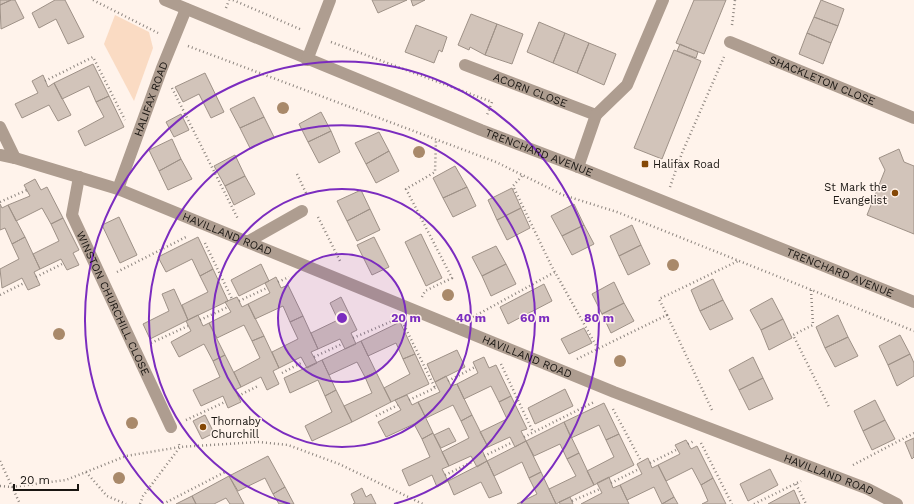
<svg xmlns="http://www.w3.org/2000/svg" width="914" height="504" viewBox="0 0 914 504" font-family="'Work Sans',sans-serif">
<rect width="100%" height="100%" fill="#fff3eb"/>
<!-- garden -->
<path fill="#fadbc3" d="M115 15 149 32 153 48 134 101 104 44Z"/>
<!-- building -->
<path fill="#d2c4ba" stroke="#9e9187" d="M0 0H11L0 5Z
M11 0H15L24 18 1 29 0 5Z
M55 0H65L84 37 68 44 56 19 39 28 32 13Z
M372 0H407L378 13Z
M411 0H425L413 6Z
M694 0H726L704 54 676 43Z
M821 0 844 9 838 26 814 17Z
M471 14 497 24 485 55 470 47 469 50 458 45Z
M814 17 838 26 831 43 807 33Z
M539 22 565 33 553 63 527 52Z
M497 24 523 34 512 64 485 55Z
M416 25 447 37 442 52 439 50 434 63 405 52Z
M565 33 589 43 577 73 553 63Z
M807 33 831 43 823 64 799 54Z
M589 43 616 54 604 85 577 73Z
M680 44 698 52 696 58 677 51Z
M674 50 701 61 662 159 634 148Z
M93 64 109 96 96 102 89 86 62 99 54 83Z
M205 73 224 112 211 118 199 94 183 102 175 87Z
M43 75 48 87 54 83 71 115 58 121 49 105 22 118 15 104 38 93 32 81Z
M109 96 124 127 85 146 78 131 104 117 96 102Z
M254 97 264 117 240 128 230 109Z
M321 112 331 131 308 142 299 124Z
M181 114 189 130 174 137 166 122Z
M264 117 274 137 250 148 240 128Z
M331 131 340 152 319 163 308 142Z
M379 132 389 151 366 164 355 143Z
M172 139 181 159 159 171 149 150Z
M899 149 904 162 914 166V234L867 215 885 170 879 158Z
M389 151 399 171 376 183 366 164Z
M235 155 245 176 225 186 214 166Z
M181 159 192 179 168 190 159 171Z
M455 166 467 187 443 198 433 178Z
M245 176 255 194 234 205 225 186Z
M35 179 41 190 47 187 63 218 51 224 42 208 16 221 8 205 30 196 24 185Z
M467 187 476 206 453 217 443 198Z
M512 188 521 208 497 220 488 200Z
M361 190 370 209 347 221 337 201Z
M0 204 2 208 8 205 25 237 12 244 5 228 0 230Z
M574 204 584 225 562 236 551 216Z
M521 208 530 228 507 240 497 220Z
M370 209 380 230 357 241 347 221Z
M119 217 137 255 120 263 102 225Z
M63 218 79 250 73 253 79 265 67 270 61 259 40 269 33 254 59 241 51 224Z
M584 225 594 244 572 255 562 236Z
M632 225 641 245 619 256 610 236Z
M421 234 442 278 426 286 405 242Z
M25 237 40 269 34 272 40 285 28 290 22 278 2 288 0 269 19 259 12 244Z
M198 237 213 269 200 276 192 259 166 272 158 257Z
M374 237 389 267 372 275 357 245Z
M641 245 650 264 628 275 619 256Z
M496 246 506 264 482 276 472 257Z
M261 264 269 281 239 296 231 280Z
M506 264 516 284 491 296 482 276Z
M213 269 228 301 188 320 182 305 208 292 200 276Z
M276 277 281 288 288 285 303 316 290 322 283 306 255 319 248 304 270 293 265 283Z
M713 279 723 300 700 311 691 290Z
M614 282 624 303 602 314 592 294Z
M544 284 552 301 508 324 500 307Z
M174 289 188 320 150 339 143 324 169 311 162 294Z
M237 297 242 307 248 304 264 336 252 341 244 325 217 338 209 323 231 312 225 302Z
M341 297 357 330 351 333 356 344 345 349 340 339 318 349 311 333 338 320 330 303Z
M772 298 783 319 761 330 750 310Z
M723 300 733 319 710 330 700 311Z
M624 303 634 321 611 333 602 314Z
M198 315 203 326 209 323 225 355 213 361 204 344 179 357 171 342 191 331 186 321Z
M838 315 848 337 825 348 816 327Z
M303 316 318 349 311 352 317 363 307 368 301 357 279 368 272 352 298 339 290 322Z
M783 319 792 338 769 350 761 330Z
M400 322 415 354 403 359 396 343 368 356 361 341Z
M584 328 592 343 569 354 561 339Z
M900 335 910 354 888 365 879 346Z
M264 336 279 368 273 371 279 384 267 390 261 377 241 387 234 372 260 358 252 341Z
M848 337 858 356 835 367 825 348Z
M361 341 376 372 365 377 357 362 329 375 322 360Z
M457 350 465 367 435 382 427 364Z
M415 354 429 384 391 402 384 388 410 374 403 359Z
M910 354 914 363V376L897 386 888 365Z
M225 355 241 387 235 390 241 402 228 408 223 396 201 406 193 390 220 377 213 361Z
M484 357 489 368 496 365 511 396 499 402 491 386 464 399 457 384 478 373 473 362Z
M753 357 763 378 739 390 729 370Z
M322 360 336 390 325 396 318 380 290 393 284 378Z
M376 372 391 402 352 422 344 406 372 393 365 377Z
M446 376 451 386 457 384 472 415 461 421 453 405 426 418 418 402 440 392 435 382Z
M763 378 773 399 749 410 739 390Z
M565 389 573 406 535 424 528 408Z
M336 390 352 422 312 441 305 426 332 412 325 396Z
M407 395 412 405 418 402 433 433 422 439 414 424 386 437 378 422 401 410 395 400Z
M511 396 527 429 521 431 526 441 515 447 510 437 488 447 480 432 507 419 499 402Z
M875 400 885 420 863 431 854 411Z
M604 403 619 434 606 440 599 425 571 438 564 422Z
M205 415 214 433 202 439 193 421Z
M472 415 488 447 482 450 487 461 477 467 471 456 449 466 442 452 469 438 461 421Z
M885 420 895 439 872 450 863 431Z
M564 422 579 453 567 459 560 444 534 456 526 441Z
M449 428 456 441 441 448 434 435Z
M433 433 449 466 442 469 448 481 437 487 432 475 409 486 402 470 430 457 422 439Z
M619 434 634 465 594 485 587 471 614 457 606 440Z
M914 438V457L912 459 905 442Z
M686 440 691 449 697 446 713 478 701 485 692 468 666 481 658 465 680 454 675 445Z
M526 441 541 472 529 478 522 462 494 476 487 461Z
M579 453 594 485 556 504 549 489 576 476 567 459Z
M268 456 285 487 273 494 265 478 238 491 229 476Z
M648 458 652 468 658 465 674 497 662 504 654 487 627 500 620 485 642 474 637 464Z
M487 461 502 493 489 498 481 482 454 495 448 481Z
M770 469 778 485 748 501 740 484Z
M541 472 556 504H517L537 494 529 478Z
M229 476 244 504H230L226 498 214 504H196L192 496Z
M609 477 613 488 620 485 629 504H581L602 493 597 483Z
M713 478 726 504H702L708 501 701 485Z
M285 487 294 504H279L273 494Z
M362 488 366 497 371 494 376 504H353L355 503 351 494Z
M794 490 800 504H768Z
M192 496 196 504H176Z
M570 497 573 504H560L559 502Z
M674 497 678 504H662Z"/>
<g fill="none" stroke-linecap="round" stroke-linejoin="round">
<!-- path -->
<path stroke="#8c847e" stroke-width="2.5" stroke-dasharray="1 3" stroke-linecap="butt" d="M93 0 158 33
M233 0 302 30
M226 8 229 0
M732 25 735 0
M331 42 492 102 487 115
M188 46 496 162 563 195 617 212 914 331
M45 81 93 57 125 120
M172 88 238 219
M297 174 307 195
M522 176 513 186 551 265 598 349
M670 187 682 153 724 57
M0 202 27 190
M318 217 340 261
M205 243 232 299
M117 272 188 236
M36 277 64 263
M278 282 289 277
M811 290 813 325 793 335 829 407
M0 295 24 283
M422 297 425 291 452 278 406 189 435 172 436 140
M239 301 267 288
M667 315 713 412
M473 317 555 272
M200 320 228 307
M404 325 435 388
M353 338 390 322 392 319
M151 343 188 326
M314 357 342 344
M577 359 667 315 659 299 738 261
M501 364 533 432
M282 373 303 362
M448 381 475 367
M238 396 258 386
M409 400 437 387
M613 409 641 461
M376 416 398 405
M186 420 225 402
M524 437 594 402
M701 443 732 504
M688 444 694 441
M484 456 513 442
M0 461 20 504
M650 463 678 449
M853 465 914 433
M86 472 107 496 126 504
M445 475 474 461
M611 483 639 469
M796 484 806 504
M0 486 12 487 66 480 126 456 180 447 259 442 288 445 339 464 423 504
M572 501 600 489
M140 504 143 496 180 447 178 442
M163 504 227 471
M754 504 801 481"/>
<!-- minor -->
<g stroke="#ae9d90" stroke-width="12">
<path id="s1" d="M165 0 481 130 578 167 914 302"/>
<path id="s2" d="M730 42 914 118"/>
<path d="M307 60 330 0"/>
<path id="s3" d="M465 65 596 115 578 167"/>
<path d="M596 115 627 85 663 0"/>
<path d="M0 127 15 158"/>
<path id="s4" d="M0 155 15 158 118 189 614 392 868 489 897 504"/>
<path id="s5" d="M79 177 72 215 171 427"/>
<path id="s6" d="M118 189 162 68 186 9"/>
<path d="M249 241 302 211"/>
</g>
</g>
<!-- trees -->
<g fill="#a9896a">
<circle cx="283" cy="108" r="6"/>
<circle cx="419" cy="152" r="6"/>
<circle cx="673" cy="265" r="6"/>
<circle cx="448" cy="295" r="6"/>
<circle cx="59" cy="334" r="6"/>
<circle cx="620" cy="361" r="6"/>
<circle cx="132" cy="423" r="6"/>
<circle cx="119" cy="478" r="6"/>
</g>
<!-- distance rings -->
<circle cx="342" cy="318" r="64" fill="#7b2cbf" fill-opacity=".12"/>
<g fill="none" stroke="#7b2cbf" stroke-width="2">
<circle cx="342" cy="318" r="64"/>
<circle cx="342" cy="318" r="129"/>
<path d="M290 504A193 193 0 1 1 394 504"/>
<path d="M163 503A257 257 0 1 1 521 503"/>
</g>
<!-- markers -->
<g fill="#854806" stroke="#fff3eb" stroke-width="1.5">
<rect x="641" y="160" width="8" height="8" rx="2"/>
<circle cx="895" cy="193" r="4"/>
<circle cx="203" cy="427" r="4"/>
</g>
<g text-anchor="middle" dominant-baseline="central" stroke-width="3" stroke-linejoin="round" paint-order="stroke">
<!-- street labels -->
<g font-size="11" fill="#191511" stroke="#fff3eb">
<text stroke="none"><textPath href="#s2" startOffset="100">SHACKLETON CLOSE</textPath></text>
<text stroke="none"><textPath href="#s3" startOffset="70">ACORN CLOSE</textPath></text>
<text stroke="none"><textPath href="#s6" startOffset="96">HALIFAX ROAD</textPath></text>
<text stroke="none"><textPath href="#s1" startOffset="404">TRENCHARD AVENUE</textPath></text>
<text stroke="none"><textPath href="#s4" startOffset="241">HAVILLAND ROAD</textPath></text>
<text stroke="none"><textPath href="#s1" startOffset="728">TRENCHARD AVENUE</textPath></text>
<text stroke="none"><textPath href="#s5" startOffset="136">WINSTON CHURCHILL CLOSE</textPath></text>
<text stroke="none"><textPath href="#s4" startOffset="565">HAVILLAND ROAD</textPath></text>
<text stroke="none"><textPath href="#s4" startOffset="889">HAVILLAND ROAD</textPath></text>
</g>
<!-- poi labels -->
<g font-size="11" fill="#191511" stroke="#fff3eb" text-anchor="start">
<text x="653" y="164">Halifax Road</text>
<text x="887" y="187" text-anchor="end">St Mark the<tspan x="887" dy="13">Evangelist</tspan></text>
<text x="211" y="421">Thornaby<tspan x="211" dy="13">Churchill</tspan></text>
</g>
</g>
<circle cx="342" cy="318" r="6" fill="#7b2cbf" stroke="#fff3eb" stroke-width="2"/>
<g font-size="12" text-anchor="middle" font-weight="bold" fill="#7b2cbf" stroke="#fff3eb" stroke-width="3" stroke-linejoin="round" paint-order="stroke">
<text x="406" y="322">20 m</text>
<text x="471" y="322">40 m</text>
<text x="535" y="322">60 m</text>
<text x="599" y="322">80 m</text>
</g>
<!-- scale -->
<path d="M14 484v6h64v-6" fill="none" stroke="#191511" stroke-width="2"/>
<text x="20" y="484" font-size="12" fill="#191511" stroke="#fff3eb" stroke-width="3" paint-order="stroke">20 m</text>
</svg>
